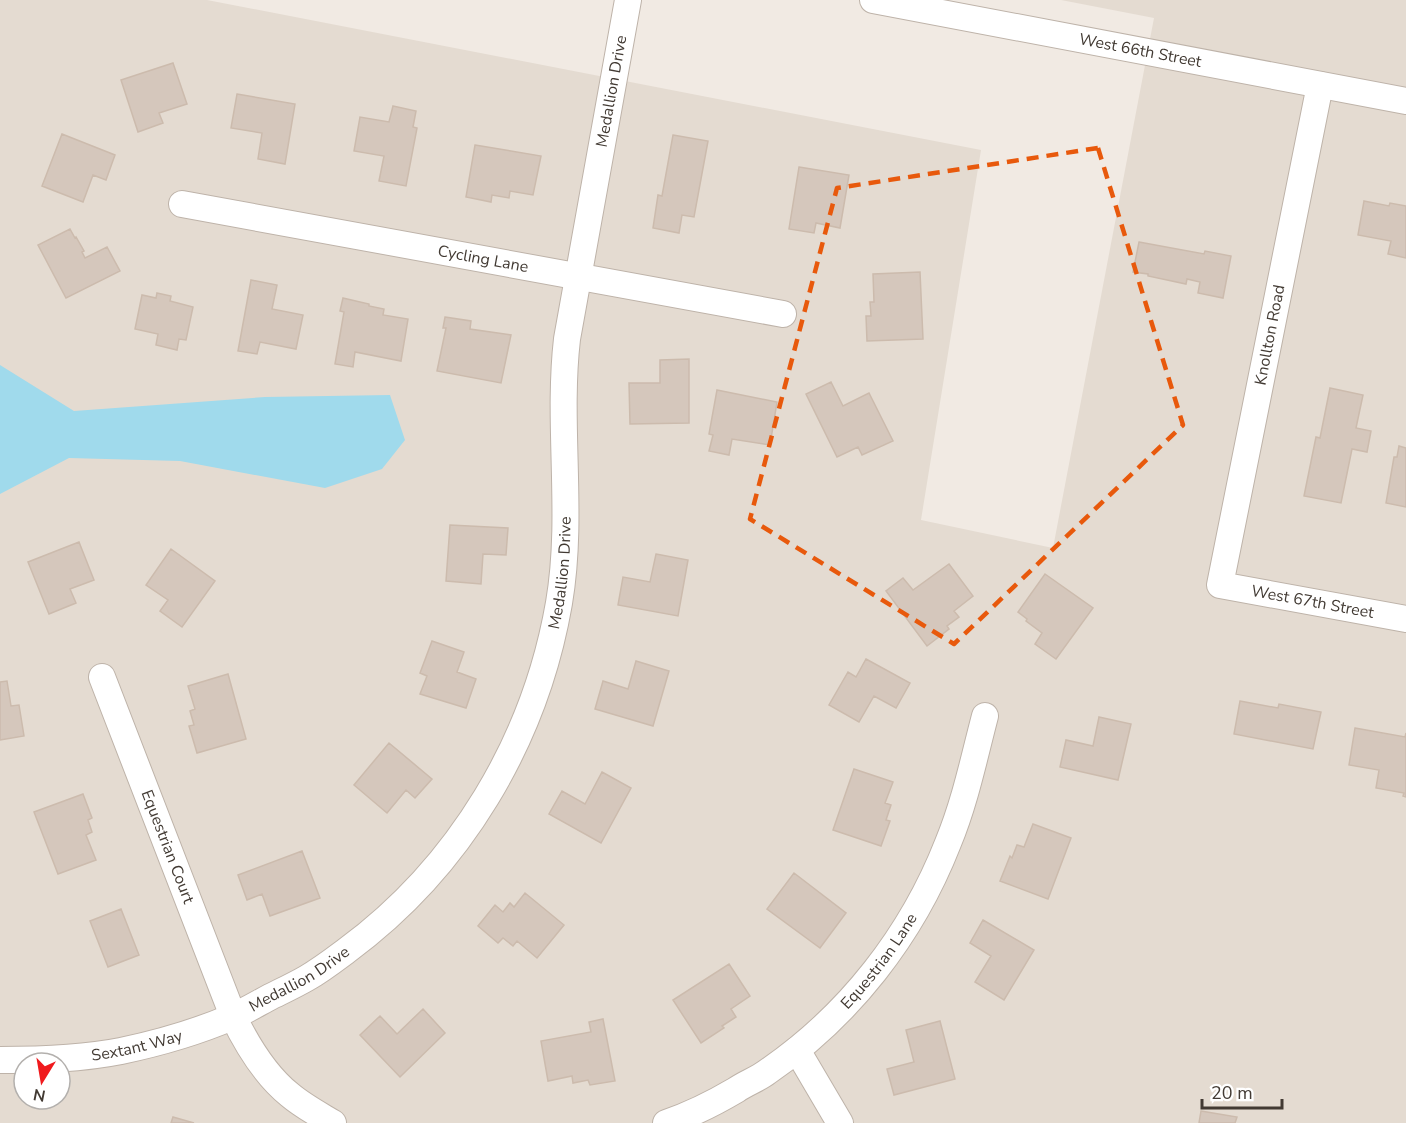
<svg xmlns="http://www.w3.org/2000/svg" width="1406" height="1123" viewBox="0 0 1406 1123" font-family="'Nunito Sans',sans-serif">
<rect width="100%" height="100%" fill="#f1eae3"/>
<!-- residential -->
<path fill="#e4dbd1" fill-rule="evenodd" d="M0 0H207L981 150 921 520 1053 548 1154 18 1061 0H1406V1123H0ZM24 1063H60V1099H24Z"/>
<!-- water -->
<path fill="#a0daec" d="M0 365 74 411 265 397 390 395 405 440 382 469 325 488 180 461 69 458 0 494Z"/>
<!-- building -->
<path fill="#d5c7bc" stroke="#ccbbad" stroke-width="1.5" d="M173 63 187 104 159 113 163 123 138 132 121 80Z
M237 94 295 104 285 164 258 159 262 133 231 128Z
M393 106 416 111 413 127 417 128 406 186 379 181 384 156 354 151 360 117 389 122Z
M62 134 115 155 106 180 93 175 83 202 42 186Z
M673 135 708 141 694 217 682 215 679 233 653 228 658 195 662 196Z
M475 145 541 156 533 195 510 191 509 198 492 195 491 202 466 197Z
M799 167 849 175 840 228 816 223 814 233 789 229Z
M1364 201 1389 206 1390 203 1406 206V258L1388 254 1391 241 1358 235Z
M70 229 75 238 76 237 84 251 82 252 85 258 107 247 120 271 66 298 38 245Z
M1139 242 1204 254 1205 251 1231 256 1223 298 1198 293 1200 282 1187 279 1186 284 1148 276V274L1133 272Z
M920 272 923 339 867 341 866 316H871L870 302H874L873 274Z
M251 280 277 285 272 309 303 315 296 349 260 342 257 354 238 351Z
M157 293 171 296 170 301 193 307 186 340 179 339 177 350 156 345 158 334 135 329 142 295 156 298Z
M343 298 369 304V306L384 309 383 315 408 319 401 361 355 352 353 367 335 364 344 312 340 311Z
M445 317 471 321 470 329 511 335 501 383 437 371 446 328H443Z
M689 359V423L630 424 629 383H660V360Z
M831 382 843 406 869 393 893 441 862 455 858 447 837 457 806 394Z
M1330 388 1363 395 1356 428 1371 431 1367 452 1352 449 1341 503 1304 496 1316 437 1320 438Z
M717 390 777 402 770 445 732 439 729 455 709 451 713 435 709 434Z
M1399 446 1406 448V507L1386 503 1394 457H1397Z
M450 525 508 528 506 555 483 554 481 584 446 581Z
M79 542 94 580 70 589 76 603 49 614 28 562Z
M171 549 215 581 182 627 160 611 168 600 146 585Z
M656 554 688 560 678 616 618 605 623 577 650 582Z
M949 564 973 596 954 611 959 617 947 626 949 629 927 646 886 591 903 578 913 590Z
M1045 574 1093 608 1056 659 1035 644 1042 633 1026 621 1027 619 1018 612Z
M432 641 464 652 457 672 476 679 466 708 420 694 427 676 420 673Z
M866 659 910 683 896 708 874 696 859 722 829 705 848 672 856 677Z
M636 661 669 671 653 726 595 709 603 681 628 689Z
M228 674 246 739 197 753 189 726 194 725 190 711 195 709 188 686Z
M7 681 11 706 19 705 24 736 0 740V682Z
M1240 701 1278 708 1279 704 1321 712 1313 749 1234 734Z
M1099 717 1131 724 1118 780 1060 767 1066 740 1093 746Z
M1355 728 1405 737 1406 733V797L1403 796 1404 793 1376 788 1379 770 1349 765Z
M389 743 432 779 415 798 406 790 387 813 354 785Z
M854 769 893 782 885 803 891 805 886 820 890 821 881 846 833 830Z
M602 772 631 788 601 843 549 814 562 791 585 804Z
M83 794 92 818 88 820 92 832 86 835 96 860 58 874 34 812Z
M1033 824 1071 838 1048 899 1000 881 1010 856 1012 858 1017 845 1024 847Z
M302 851 320 898 270 916 262 894 247 900 238 875Z
M794 873 846 913 820 948 767 909Z
M525 893 564 925 537 958 517 941 513 946 503 938 498 943 478 926 495 905 503 912 510 903 514 907Z
M121 909 139 955 108 967 90 921Z
M983 920 1034 950 1004 1000 975 982 991 956 970 943Z
M729 964 750 996 731 1009 736 1017 722 1026 724 1028 701 1043 673 1000Z
M423 1009 445 1033 400 1077 360 1035 380 1016 397 1034Z
M603 1019 615 1081 590 1085 588 1080 573 1083 572 1076 548 1081 541 1041 591 1032 589 1022Z
M940 1021 955 1079 894 1095 887 1069 914 1062 906 1030Z
M1201 1111 1237 1117 1235 1123H1199Z
M173 1117 194 1123H171Z"/>
<g fill="none" stroke-linecap="round" stroke-linejoin="round">
<defs>
<g id="street">
<path id="s1" d="M873 0 1406 101"/>
<path id="s2" d="M1320 85 1220 585 1406 619"/>
<path id="s3" d="M182 204 783 314"/>
<path id="s4" d="M102 677 233 1016C247 1045 265 1075 290 1095 303 1106 318 1114 333 1123"/>
<path d="M797 1050 840 1123"/>
<path id="s5" d="M0 1060C40 1060 81 1059 121 1051 159 1043 197 1032 232 1017 245 1011 257 1004 270 997 282 991 295 985 307 978 321 970 334 960 346 951 460 867 535 741 559 603 574 515 557 426 567 339L628 0"/>
<path id="s6" d="M666 1123C690 1115 714 1103 736 1090 746 1083 758 1079 767 1072 849 1016 912 935 948 843 965 802 974 758 985 716"/>
</g>
</defs>
<!-- street casing -->
<use href="#street" stroke="#beb3a9" stroke-width="28"/>
<!-- street -->
<use href="#street" stroke="#fff" stroke-width="26"/>
</g>
<!-- marked area -->
<path fill="none" stroke="#e8590c" stroke-width="4.5" stroke-dasharray="12 8" stroke-linejoin="round" d="M1098 148 1183 425 954 644 750 519 837 188Z"/>
<g text-anchor="middle" dominant-baseline="central" stroke-width="4.5" stroke-linejoin="round" paint-order="stroke">
<!-- street labels -->
<g font-size="16" fill="#423a33" stroke="#fff">
<text stroke="none"><textPath href="#s1" startOffset="272">West 66th Street</textPath></text>
<text stroke="none"><textPath href="#s5" startOffset="1304">Medallion Drive</textPath></text>
<text stroke="none"><textPath href="#s3" startOffset="306">Cycling Lane</textPath></text>
<text transform="translate(1270 335) rotate(-79)">Knollton Road</text>
<text stroke="none"><textPath href="#s5" startOffset="818">Medallion Drive</textPath></text>
<text stroke="none"><textPath href="#s2" startOffset="604">West 67th Street</textPath></text>
<text stroke="none"><textPath href="#s4" startOffset="182">Equestrian Court</textPath></text>
<text stroke="none"><textPath href="#s6" startOffset="272">Equestrian Lane</textPath></text>
<text stroke="none"><textPath href="#s5" startOffset="315">Medallion Drive</textPath></text>
<text stroke="none"><textPath href="#s5" startOffset="138">Sextant Way</textPath></text>
</g>
</g>
<!-- north arrow -->
<g transform="translate(42 1081) rotate(191)"><circle r="28" fill="#ffffff" stroke="#b3b0ad" stroke-width="1.5"/>
<path d="M0-4.5L10 22L0 15L-10 22Z" fill="#f01a1d"/>
<text y="-9" font-size="16" font-weight="bold" text-anchor="middle" fill="#423a33">N</text>
</g>
<!-- scale -->
<path d="M1202 1099v9h80v-9" fill="none" stroke="#423a33" stroke-width="3"/>
<text x="1211" y="1099" font-size="18" fill="#423a33" stroke="#ffffff" stroke-width="4.5" paint-order="stroke">20 m</text>
</svg>
